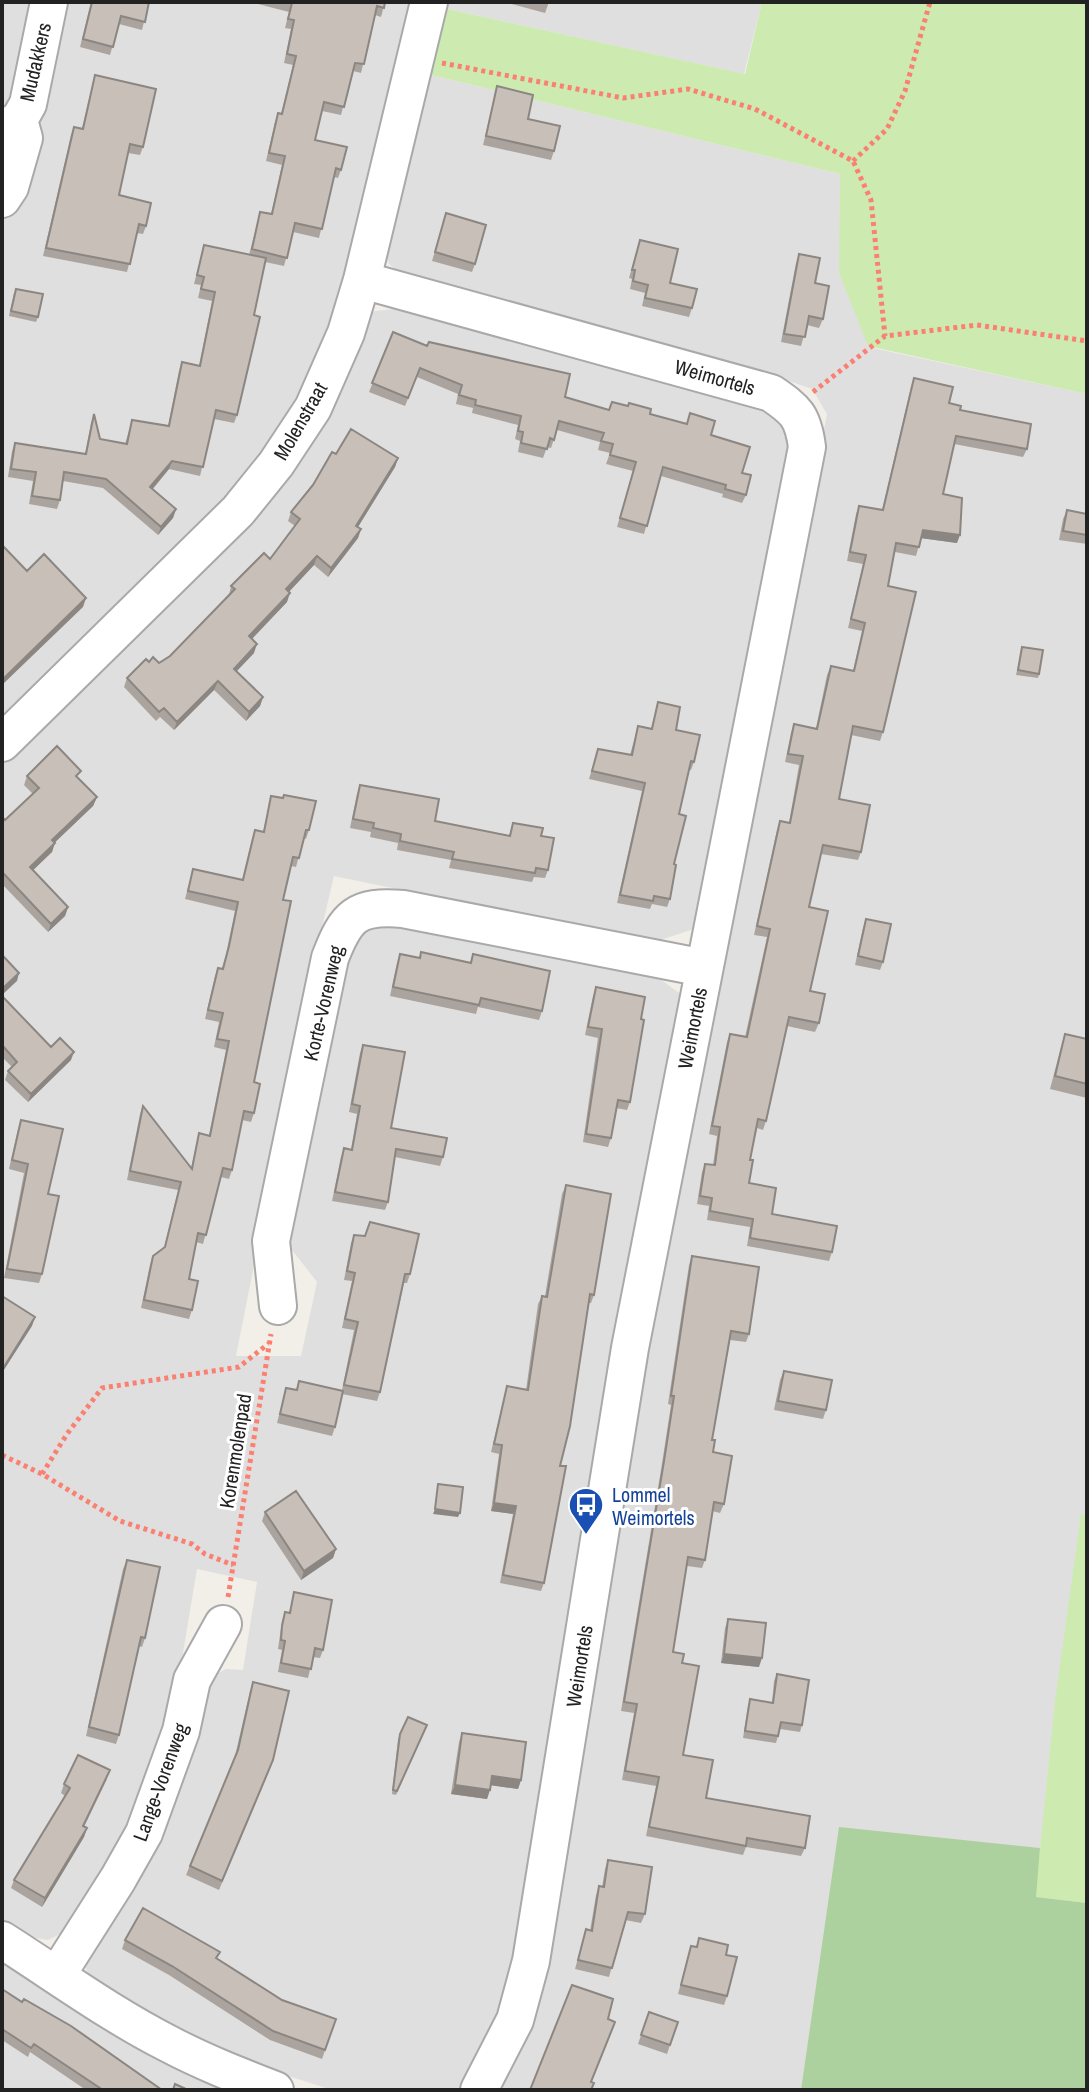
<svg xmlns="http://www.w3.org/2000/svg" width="1089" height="2092" viewBox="0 0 1089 2092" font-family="'Archivo Narrow',sans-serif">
<rect width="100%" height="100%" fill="#f2efe9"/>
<!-- residential -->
<path fill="#e0dfdf" d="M2 2H36L20 88 2 110Z
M61 2H417L325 353 264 460 2 726V213L23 199Z
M439 2H762L744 74 438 7Z
M423 73 840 174 868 347 1087 394V1522L1040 1848 840 1838 809 2090H494L827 414 812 389 746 366 399 273 389 264 383 240Z
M394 309 771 408 787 432 791 452 694 929 654 942 334 876 316 952 236 1356H301L317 1282 285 1241 343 956 357 932 380 919 649 971 682 995 515 1959 493 2024 463 2090H332L279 2073 173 2027 90 1978 84 1964 205 1680 226 1669 243 1670 257 1582 197 1569 176 1695 132 1820 64 1932 48 1940 30 1937 2 1919V758L187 580 367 312Z
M2 1956 241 2090H2Z"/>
<!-- grass -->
<path fill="#cdebb0" d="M762 2H1087V394L868 346 839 273 840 174 423 73 438 7 745 74Z
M1081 1514 1087 1515V1903L1035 1897 1055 1701Z"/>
<!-- forest -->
<path fill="#add19e" d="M839 1827 1040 1848 1036 1897 1087 1903V2090H801Z"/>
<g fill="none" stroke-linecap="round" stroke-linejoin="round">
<defs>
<path id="minor" d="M2 129 19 120 28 104 49 2
M2 199 10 187 24 138 19 120
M362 280 771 393C796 410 803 416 807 447L630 1348 531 1961 515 2020 479 2090
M2 743 238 511 276 464 313 408 346 333 362 280 429 2
M278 1306 271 1241 330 958C346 916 356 905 403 909L704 968
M2 1940C57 1975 110 2014 169 2044 203 2062 239 2076 275 2090
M57 1975 118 1879 144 1833 181 1731 192 1680 223 1624"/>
</defs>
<!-- minor casing -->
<use href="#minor" stroke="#a9a9a9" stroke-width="40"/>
<!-- path -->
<path stroke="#fa8072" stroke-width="5" stroke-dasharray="4 4" stroke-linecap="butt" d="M442 63 623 98 688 89 755 109 853 161 871 200 885 336
M853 161 887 129 905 91 930 2
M813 392 885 336 977 325 1087 341
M2 1455 42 1474 120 1521 192 1544 205 1554 233 1565
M42 1474 67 1434 102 1388 239 1367 268 1344
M228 1597 271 1334"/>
<!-- minor -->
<use href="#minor" stroke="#fff" stroke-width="36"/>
</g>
<!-- wall -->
<path fill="#aba49e" d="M91 2H149L142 30 119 24 110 55 80 47Z
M250 2H385L381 17 375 15 361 73 353 71 341 115 322 111 315 140 341 170 338 178 334 177 319 238 293 232 284 266 265 262 254 315 237 415 234 423 214 419 200 476 169 469 153 489 176 509 173 518 158 535 103 488 63 481 60 500 57 509 29 504 33 481 8 477 12 451 15 443 85 454 91 423 94 414 100 439 125 444 132 420 168 426 179 371 182 362 199 366 212 301 198 298 201 285 194 284 204 245 249 255 260 212 271 214 282 165 266 161 275 122 278 113 281 114 293 65 284 63 291 29 285 28 289 12Z
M504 2H549L545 13Z
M95 75 143 147 140 155 128 153 119 195 146 226 143 234 137 233 127 272 43 256 71 135 74 127 82 128Z
M497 86 528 119 554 151 551 160 483 145Z
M446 213 475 264 472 272 432 261Z
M640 240 670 283 692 308 689 317 642 306 645 293 630 289 632 279 629 278Z
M799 254 815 283 823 319 819 328 807 325 801 346 781 342 796 263Z
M14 293 38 317 36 322 9 316Z
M393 332 565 397 609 410 650 414 711 435 742 473 746 495 742 503 722 497 723 494 661 476 644 534 617 527 633 471 606 464 610 453 598 450 600 442 557 430 551 448 547 447 543 458 518 452 520 441 515 439 518 425 472 413 473 408 456 404 458 394 417 377 405 406 369 392Z
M914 378 960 410 1027 449 1023 457 954 444 943 494 957 543 921 538 916 556 895 552 888 586 883 732 880 741 851 735 839 799 861 852 858 860 821 854 809 907 810 991 819 1023 815 1032 787 1026 766 1121 763 1130 757 1128 750 1160 749 1183 772 1214 832 1252 829 1261 747 1246 750 1227 707 1220 709 1206 697 1204 702 1172 705 1164 713 1165 717 1136 709 1134 727 1042 730 1034 745 1037 767 937 754 935 777 830 780 821 789 823 799 765 785 762 791 733 794 724 816 728 827 675 831 666 853 671 862 631 848 628 863 564 847 561 856 514 859 506 882 510 911 387Z
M336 454 398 458 395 467 358 527 361 529 358 538 328 577 314 565 289 592 287 602 252 639 254 653 237 671 263 697 260 706 246 721 214 690 174 730 160 717 156 721 124 687 127 678 149 662 159 663 170 656 229 595 231 586 270 559 295 526 288 521 291 512Z
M1067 510 1087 514V544L1059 540 1063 519Z
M1022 647 1039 674 1038 678 1016 675Z
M658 702 676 730 694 762 691 770H689L679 814 670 899 667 907 652 904 650 909 617 903 642 791 589 779 598 749 630 755 638 726 651 728Z
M27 776 78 779 97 797 93 806 54 843 52 852 33 870 68 907 65 916 48 932 2 884V817L5 820 33 794 24 785Z
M360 785 435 821 509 836 513 823 541 836 548 870 545 878 534 877 532 882 449 868 451 860 397 850 398 843 370 837 371 832 350 828 357 794Z
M271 796 309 830 306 839 304 838 296 867 291 866 283 900 254 1082V1113L251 1122 242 1120 232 1170 229 1179 221 1177 203 1244 196 1242 189 1279 192 1310 189 1319 141 1308 150 1265 153 1256 164 1248 178 1190 127 1180 140 1114 143 1106 191 1168 199 1133 209 1135 226 1050 214 1047 219 1022 205 1019 215 976 218 968H222L226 954 235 911 185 899 193 869 242 880 252 839 255 830 263 832Z
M866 919 883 962 880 970 855 965 863 928Z
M421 952 470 962 473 954 542 1011 539 1020 478 1007 476 1014 390 996 397 963 400 954 419 958Z
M596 987 641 1019 630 1102 627 1110 616 1108 611 1138 608 1147 583 1142 598 1038 585 1035 593 996Z
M2 996 51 1047 71 1060 28 1102 5 1080 8 1071 12 1067 2 1057Z
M1065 1034 1087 1039V1098L1050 1089 1061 1047Z
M363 1045 391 1128 443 1157 440 1166 395 1157 388 1202 385 1210 332 1201 341 1157 344 1148 351 1150 357 1114 349 1112 360 1053Z
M21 1120 42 1274 39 1283 4 1278 24 1173 9 1169 18 1129Z
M566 1185 594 1295 591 1303H589L560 1466 544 1583 541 1591 500 1583 513 1514 491 1511 499 1454 491 1452 507 1386 526 1390 538 1304 542 1296H545L562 1194Z
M354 1235 410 1274 407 1283H404L380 1392 377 1401 342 1394 335 1427 332 1436 277 1423 286 1388 296 1390 299 1381 342 1390 354 1330 342 1328 352 1281 344 1280 351 1243Z
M692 1256 749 1334 746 1342 730 1340 712 1440 713 1452 724 1504 720 1513 712 1511 705 1560 702 1568 687 1566 673 1652 682 1663 683 1755 706 1798 805 1848 801 1856 746 1847 743 1855 646 1836 656 1786 622 1780 634 1713 621 1711 661 1470 671 1405 668 1404 689 1265Z
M784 1371 826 1410 823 1419 774 1410 780 1380Z
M265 1512 336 1549 333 1558 301 1580 262 1521Z
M127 1560 145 1638 142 1647 139 1646 119 1735 116 1744 86 1736 123 1569Z
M294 1592 323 1650 320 1658 313 1657 308 1678 278 1672 282 1650 278 1649 282 1621 285 1612 289 1613Z
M728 1619 759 1667 721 1663 725 1628Z
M777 1674 802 1725 800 1732 780 1729 776 1743 743 1738 748 1706 750 1699 772 1703 774 1681Z
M253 1682 270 1769 219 1890 186 1875 235 1756 250 1691Z
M427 1725 396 1795 392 1794 398 1739 400 1734Z
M462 1733 521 1780 518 1789 491 1785 487 1799 451 1794 459 1742Z
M107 1779 84 1827 87 1828 84 1837 42 1907 11 1888 14 1880 65 1796 61 1793 64 1784Z
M608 1860 645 1914 641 1923 625 1920 609 1977 575 1969 586 1929 590 1931 596 1895 599 1886 602 1887 605 1869Z
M699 1938 726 1955 727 1996 724 2005 678 1994 691 1946 696 1947Z
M125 1940 217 1959 282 2000 336 2019 322 2059 270 2040 169 1975 122 1949Z
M2 1989 162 2090H86L30 2052 28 2057 2 2040Z
M649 2012 670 2045 667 2054 638 2044Z"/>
<!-- shaded-wall -->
<path fill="#8b8681" d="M398 458 395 467 353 535 356 526Z
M172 461 169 469 147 495 150 487Z
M176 509 173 518 158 535 161 527Z
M361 529 358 538 328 577 331 568Z
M923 530 960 535 957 543 920 538Z
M317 556 314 565 283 598 286 589Z
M290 593 287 602 246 645 249 636Z
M86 598 83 607 2 685V680Z
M257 644 254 653 231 677 234 669Z
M218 681 214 690 174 730 177 722Z
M263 697 260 706 246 721 249 712Z
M97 797 93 806 48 849 52 840Z
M55 843 52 852 27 876 30 867Z
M68 907 65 916 48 932 51 924Z
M19 973 17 981 2 995V989Z
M74 1052 71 1060 28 1102 31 1094Z
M35 1317 32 1326 2 1373V1370Z
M494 1503 516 1506 513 1514 491 1511Z
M435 1509 460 1513 458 1517 433 1514Z
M336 1549 333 1558 301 1580 304 1571Z
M724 1654 762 1658 759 1667 721 1663Z
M492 1776 521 1780 518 1789 489 1785Z
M455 1785 490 1790 487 1799 451 1794Z
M87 1828 84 1837 42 1907 45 1898Z"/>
<!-- building -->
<path fill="#c7bfb8" stroke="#8b8681" stroke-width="2" d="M92 2H149L145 22 121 16 113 47 83 39Z
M287 2H385L384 8 377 6 364 64 355 63 344 107 324 102 315 140 347 147 341 170 336 168 322 229 295 223 287 258 252 249 260 212 272 214 285 156 269 153 278 113 282 114 296 56 287 54 294 20 288 19 292 3Z
M95 75 156 89 143 147 130 144 119 195 151 203 146 226 139 224 130 264 46 248 74 127 83 129Z
M497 86 533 95 528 119 560 126 554 151 486 136Z
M446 213 486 225 475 264 435 252Z
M640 240 678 249 670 283 697 289 692 308 645 298 648 285 633 281 635 270H632Z
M204 245 266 258 254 315 260 317 237 415 216 410 203 467 172 461 150 487 176 509 161 527 106 479 64 472 60 500 32 496 36 472 11 469 15 443 86 454 94 414 100 439 127 444 132 420 169 426 182 362 200 366 215 292 201 289 204 277 197 275Z
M799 254 820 258 815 283 829 286 823 319 809 316 805 337 784 334Z
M16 289 43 294 38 317 11 311Z
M393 332 427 346 429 342 570 374 565 397 609 410 612 402 628 406 629 403 651 409 650 414 687 424 690 413 715 421 711 435 750 447 742 473 751 475 746 495 725 489 726 485 663 467 647 526 620 518 636 462 610 455 613 444 601 441 604 433 559 421 554 440 550 438 547 449 521 443 523 432 518 431 521 416 475 405 476 400 459 395 462 385 420 368 408 398 372 383Z
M914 378 953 387 949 403 961 406 960 410 1031 424 1027 449 956 436 943 494 962 498 960 535 923 530 919 547 896 543 888 586 916 592 883 732 853 726 839 799 870 805 861 852 823 845 809 907 828 911 810 991 825 994 819 1023 789 1017 766 1121 758 1119 750 1160H753L749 1183 776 1188 772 1214 837 1226 832 1252 750 1238 753 1219 710 1211 712 1198 700 1196 705 1164 715 1165 720 1127 712 1126 730 1034 747 1037 770 929 757 926 780 821 790 823 803 756 788 754 794 724 817 729 831 666 854 671 865 623 851 619 866 555 850 552 859 506 883 510Z
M351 429 398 458 356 526 361 529 331 568 317 556 286 589 290 593 249 636 257 644 234 669 263 697 249 712 218 681 177 722 164 708 159 712 127 678 146 659 149 662 153 657 159 663 170 656 235 589 231 586 264 553 270 559 300 519 291 512 313 485 332 452 336 454Z
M1067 510 1087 514V535L1063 531Z
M2 545 27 571 44 554 86 598 2 680Z
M1022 647 1043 650 1039 674 1018 670Z
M658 702 680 707 676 730 700 735 694 762 691 761 679 814 686 816 674 864 676 865 670 899 654 896 653 901 620 895 645 783 592 771 598 749 632 755 638 726 652 729Z
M57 746 81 771 76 776 97 797 52 840 55 843 30 867 68 907 51 924 4 874 2 875V817L5 820 39 788 27 776Z
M360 785 439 799 435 821 510 836 513 823 543 828 541 836 554 838 548 870 536 868 535 873 452 859 454 852 400 841 401 834 373 828 374 823 353 819Z
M284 795 316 801 309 830H306L299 858 293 857 283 900 291 901 254 1082 260 1084 254 1113 244 1111 232 1170 223 1168 206 1235 198 1233 189 1279 198 1281 192 1310 144 1300 153 1256 165 1247 181 1182 130 1171 143 1106 192 1169 199 1133 210 1136 229 1041 217 1039 223 1013 208 1010 218 968 223 969 229 946 238 902 188 891 193 869 243 880 255 830 264 832 271 796 283 798Z
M866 919 891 924 883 962 858 956Z
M421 952 471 963 473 954 550 971 542 1011 481 998 479 1005 393 987 400 954 420 958Z
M4 957 19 973 2 989V959Z
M596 987 645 997 641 1019 644 1020 630 1102 618 1100 611 1138 586 1134 602 1029 588 1027Z
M2 996 51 1047 60 1038 74 1052 31 1094 8 1071 17 1062 2 1045Z
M1065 1034 1087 1039V1084L1055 1076Z
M363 1045 405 1052 391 1128 447 1138 443 1157 396 1149 388 1202 335 1192 344 1148 352 1150 360 1106 352 1104Z
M21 1120 63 1129 48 1194 59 1196 42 1274 7 1269 28 1164 12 1160Z
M566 1185 611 1194 594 1295 590 1294 570 1426 560 1466H566L544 1583 503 1575 516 1506 494 1503 502 1445 494 1444 507 1386 528 1390 542 1296 547 1297Z
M370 1222 419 1234 410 1274H405L380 1392 344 1385 358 1322 345 1319 355 1273 347 1271 354 1235 365 1236Z
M692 1256 759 1267 749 1334 731 1331 712 1440H715L713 1452 732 1456 724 1504 714 1502 705 1560 688 1557 673 1652 684 1654 682 1663 699 1666 683 1755 713 1760 706 1798 810 1816 805 1848 747 1838 746 1846 649 1827 659 1777 625 1771 637 1704 624 1702 664 1461 674 1396H671Z
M2 1296 35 1317 2 1370Z
M784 1371 832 1380 826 1410 778 1401Z
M299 1381 343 1391 335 1427 280 1414 286 1388 297 1390Z
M438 1484 463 1487 460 1513 435 1509Z
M296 1491 336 1549 304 1571 265 1512Z
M127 1560 160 1567 145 1638 141 1637 119 1735 89 1727Z
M294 1592 332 1600 323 1650 315 1648 311 1669 281 1663 285 1641 281 1640 282 1626 285 1612 290 1613Z
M728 1619 766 1623 762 1658 724 1654Z
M777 1674 809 1680 802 1725 781 1722 778 1736 745 1731 750 1699 773 1703Z
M253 1682 289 1691 273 1760 222 1881 190 1866 238 1750Z
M408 1717 427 1725 397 1791 393 1790 400 1734Z
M462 1733 526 1742 521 1780 492 1776 490 1790 455 1785Z
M78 1755 110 1770 83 1826 87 1828 45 1898 14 1880 70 1788 64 1784Z
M608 1860 652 1867 645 1914 628 1912 612 1968 578 1960 586 1929 592 1931 599 1886 604 1887Z
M143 1908 220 1952 216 1958 282 2000 336 2019 325 2050 273 2031 172 1966 125 1940Z
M699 1938 728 1945 726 1955 737 1957 727 1996 681 1985 691 1946 697 1947Z
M572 1985 613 1999 608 2019 615 2022 591 2082 594 2083 591 2090H530Z
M2 1989 22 2002 24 1999 71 2026 162 2090H103L34 2044 31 2048 2 2029Z
M649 2012 678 2022 670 2045 641 2035Z
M175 2084 188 2090H173Z"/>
<!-- icons -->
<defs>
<symbol id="bus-pin" viewBox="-11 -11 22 30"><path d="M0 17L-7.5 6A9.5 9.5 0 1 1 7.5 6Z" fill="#1a4fb4" stroke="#fff"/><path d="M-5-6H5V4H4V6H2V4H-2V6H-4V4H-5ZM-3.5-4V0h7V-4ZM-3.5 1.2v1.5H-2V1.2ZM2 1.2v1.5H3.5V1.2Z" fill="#fff"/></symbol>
</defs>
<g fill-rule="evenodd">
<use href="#bus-pin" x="566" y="1485" width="40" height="54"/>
</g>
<g text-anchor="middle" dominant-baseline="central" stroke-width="6" stroke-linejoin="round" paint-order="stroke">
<!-- street labels -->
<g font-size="20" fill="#222" stroke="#fff">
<text transform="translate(35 62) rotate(-77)">Mudakkers</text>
<text transform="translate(715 377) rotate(16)">Weimortels</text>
<text transform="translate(300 421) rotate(-60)">Molenstraat</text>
<text transform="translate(323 1003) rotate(-77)">Korte-Vorenweg</text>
<text transform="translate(692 1028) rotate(-79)">Weimortels</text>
<text transform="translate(235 1451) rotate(-81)">Korenmolenpad</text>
<text transform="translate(579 1666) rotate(-81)">Weimortels</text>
<text transform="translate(160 1782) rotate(-70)">Lange-Vorenweg</text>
</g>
<!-- transit labels -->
<g font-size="20" fill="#164399" stroke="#fff" text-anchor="start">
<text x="612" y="1494">Lommel<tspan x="612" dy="23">Weimortels</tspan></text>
</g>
</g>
<!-- border -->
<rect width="1089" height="2092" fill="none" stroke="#222222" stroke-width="8"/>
</svg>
